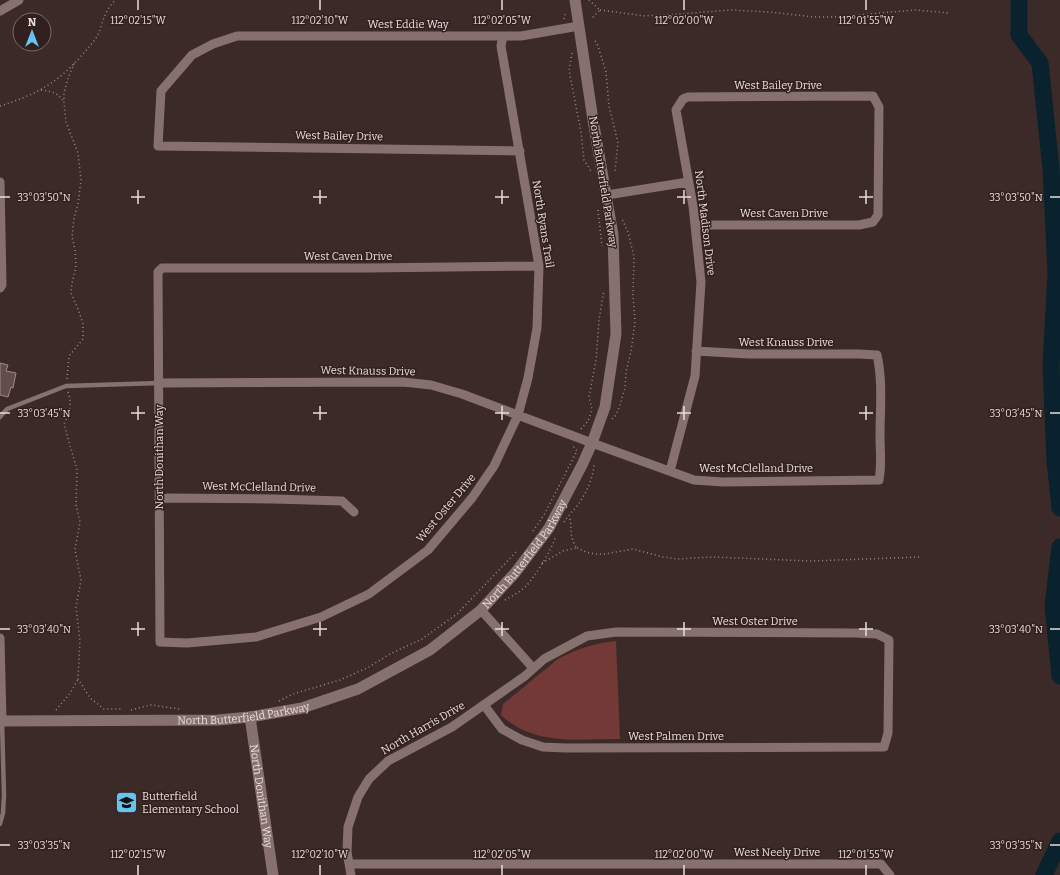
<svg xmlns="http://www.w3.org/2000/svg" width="1060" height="875" viewBox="0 0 1060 875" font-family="Bitter,serif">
<rect width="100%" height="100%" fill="#3c2a28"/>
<!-- green -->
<path fill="#723936" d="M616 641 620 739C579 739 534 746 501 715L503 704 543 671C549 668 552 663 558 659 576 649 595 643 616 641Z"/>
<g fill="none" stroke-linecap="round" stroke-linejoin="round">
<!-- river -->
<path stroke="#09222d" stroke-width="17" d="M1019 0V35L1040 63 1051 169 1056 273 1051 366 1055 460 1060 508
M1060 547 1053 606 1060 676
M1044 875 1060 841"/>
</g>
<!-- building -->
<path fill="#614d4b" stroke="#a08987" d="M0 363 8 365 6 371 16 373 13 388 11 387 8 397 0 395Z"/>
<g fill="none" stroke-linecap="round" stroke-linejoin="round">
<!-- path -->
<path stroke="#9a8b89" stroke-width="1.5" stroke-dasharray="1 3" stroke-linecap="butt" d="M589 0 600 10 591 19
M600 10 645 16 680 14 730 10 769 12 815 17H834L915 10 949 13
M564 19 566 12
M595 41 598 46 606 72 609 106 618 143 615 171
M572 53 569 70 581 132 584 160 591 171
M41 90C53 92 57 92 64 102
M0 106C35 95 58 83 82 55 87 49 92 44 96 38 101 30 102 21 106 13 108 8 112 4 115 0
M598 210 602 246
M67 379 69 356 83 339V324L78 309 71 293 72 283 76 267 75 249 72 237 74 218 78 204 81 180 78 153 66 122 64 102V93L68 78 75 62
M68 392C72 404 70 413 64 424L77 470 76 505 80 522 75 550 81 580 76 607 80 641 78 679 90 698 104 709H121
M612 419 616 415 620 405 625 388 626 372 631 351 635 322 633 295 634 257 628 232 622 219
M581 429 588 421 592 409 589 397 596 360 599 320 604 290
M564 522C568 516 573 511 578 505 586 493 593 479 594 465
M533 531 544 515 577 451 573 446
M577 548 586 552 595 554H605L633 549 663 557 678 559 713 557 810 561 921 557
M542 563 563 551 577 548C568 536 573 528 569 516
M505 600C512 596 520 592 526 586 535 577 552 549 556 536
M279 701 293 694 340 680 367 668 390 654 422 639 457 614 518 550
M56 710 71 692 78 679
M131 710 151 705 180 709"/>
<!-- service -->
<path stroke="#87716f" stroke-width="4.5" d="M0 417 7 409 66 386 159 383
M0 824 3 813 4 795 2 721"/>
<!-- minor -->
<path stroke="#87716f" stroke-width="9" d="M0 11 19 0
M503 36 501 46 539 266 537 328 528 378 518 415 494 466 472 498 428 550 369 594 321 617 256 637 187 643 160 642 158 272 162 268H368L539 266
M520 151 158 146 161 91 192 55 213 44 237 36H521L579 26
M0 182 2 285 0 288
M607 195 688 182
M159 383 403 382 431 385 462 394 592 443 694 480 723 482 879 480C882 465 880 451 880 436 880 409 883 381 877 355L859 354H748L696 351
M670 471 695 376 701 282 693 206 676 110 683 99 688 97 873 96 879 107 878 215 873 222 859 225H695
M159 500 167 498 274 499 342 501 354 512
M481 610 533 668
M0 638 2 721
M349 864H881L890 875
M351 875 347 852 348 827 358 797 369 779 388 761 452 727 525 676 544 659 587 636 616 632 855 633 877 634 889 640 888 733 884 747 565 748 543 747 522 740 502 729 484 705"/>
<!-- tertiary -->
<g stroke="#87716f" stroke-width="11">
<path id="s1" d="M250 717 273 875"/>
<path id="s2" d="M0 721 218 720 250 717 302 708 358 689 430 650 481 610 515 573 549 528 582 465 592 443 605 407 616 334 613 235 593 120 575 0"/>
</g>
</g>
<!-- ticks -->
<path fill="none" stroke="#e9dddb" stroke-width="1.5" d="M138 0V10M320 0V10M502 0V10M684 0V10M866 0V10M138 190V204M320 190V204M502 190V204M684 190V204M866 190V204M0 197H10M131 197H145M313 197H327M495 197H509M677 197H691M859 197H873M1050 197H1060M138 406V420M320 406V420M502 406V420M684 406V420M866 406V420M0 413H10M131 413H145M313 413H327M495 413H509M677 413H691M859 413H873M1050 413H1060M138 622V636M320 622V636M502 622V636M684 622V636M866 622V636M0 629H10M131 629H145M313 629H327M495 629H509M677 629H691M859 629H873M1050 629H1060M0 845H10M1050 845H1060M138 865V875M320 865V875M502 865V875M684 865V875M866 865V875"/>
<!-- icons -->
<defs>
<symbol id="school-square" viewBox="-11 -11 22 22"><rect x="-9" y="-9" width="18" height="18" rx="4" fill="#66c4ef" stroke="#32201f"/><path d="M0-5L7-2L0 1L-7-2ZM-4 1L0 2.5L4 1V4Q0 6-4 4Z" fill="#111"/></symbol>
</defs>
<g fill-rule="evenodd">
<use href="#school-square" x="114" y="790" width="25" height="25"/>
</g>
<g text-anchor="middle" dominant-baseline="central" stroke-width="3" stroke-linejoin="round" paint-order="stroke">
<!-- street labels -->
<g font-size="11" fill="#e9dddb" stroke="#32201f">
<text x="408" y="24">West Eddie Way</text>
<text x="778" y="85">West Bailey Drive</text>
<text transform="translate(339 136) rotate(1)">West Bailey Drive</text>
<text transform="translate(603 182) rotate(81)">North Butterfield Parkway</text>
<text x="784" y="213">West Caven Drive</text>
<text transform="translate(705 223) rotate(83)">North Madison Drive</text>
<text transform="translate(543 224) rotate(81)">North Ryans Trail</text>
<text x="348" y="256">West Caven Drive</text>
<text x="786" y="342">West Knauss Drive</text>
<text transform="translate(368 371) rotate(1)">West Knauss Drive</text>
<text transform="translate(159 457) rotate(-90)">North Donithan Way</text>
<text x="756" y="468">West McClelland Drive</text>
<text transform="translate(259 487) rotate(1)">West McClelland Drive</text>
<text transform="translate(446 508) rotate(-50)">West Oster Drive</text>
<text stroke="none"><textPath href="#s2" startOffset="580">North Butterfield Parkway</textPath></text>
<text x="755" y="621">West Oster Drive</text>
<text stroke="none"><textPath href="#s2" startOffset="244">North Butterfield Parkway</textPath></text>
<text transform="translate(423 728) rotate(-30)">North Harris Drive</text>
<text x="676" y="736">West Palmen Drive</text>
<text stroke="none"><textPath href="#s1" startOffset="80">North Donithan Way</textPath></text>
<text x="777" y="852">West Neely Drive</text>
</g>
<!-- poi labels -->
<g font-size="11" fill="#e9dddb" stroke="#32201f" text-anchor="start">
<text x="142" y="796">Butterfield<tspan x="142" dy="13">Elementary School</tspan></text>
</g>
</g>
<g font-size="10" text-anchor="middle" fill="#e9dddb" stroke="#32201f" stroke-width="3" stroke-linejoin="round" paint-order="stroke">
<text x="138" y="24">112°02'15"W</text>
<text x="320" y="24">112°02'10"W</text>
<text x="502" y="24">112°02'05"W</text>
<text x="684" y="24">112°02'00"W</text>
<text x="866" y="24">112°01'55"W</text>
<text x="44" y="201">33°03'50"N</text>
<text x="1016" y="201">33°03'50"N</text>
<text x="44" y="417">33°03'45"N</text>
<text x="1016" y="417">33°03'45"N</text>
<text x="44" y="633">33°03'40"N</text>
<text x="1016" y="633">33°03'40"N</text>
<text x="44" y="849">33°03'35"N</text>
<text x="1016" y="849">33°03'35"N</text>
<text x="138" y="858">112°02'15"W</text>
<text x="320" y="858">112°02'10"W</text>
<text x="502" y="858">112°02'05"W</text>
<text x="684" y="858">112°02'00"W</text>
<text x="866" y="858">112°01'55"W</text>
</g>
<!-- north arrow -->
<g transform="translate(32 32)"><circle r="19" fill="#32201f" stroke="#7b6c6a"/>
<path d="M0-3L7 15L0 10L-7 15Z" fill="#66c4ef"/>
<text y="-6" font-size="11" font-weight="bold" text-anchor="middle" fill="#e9dddb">N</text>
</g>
</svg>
